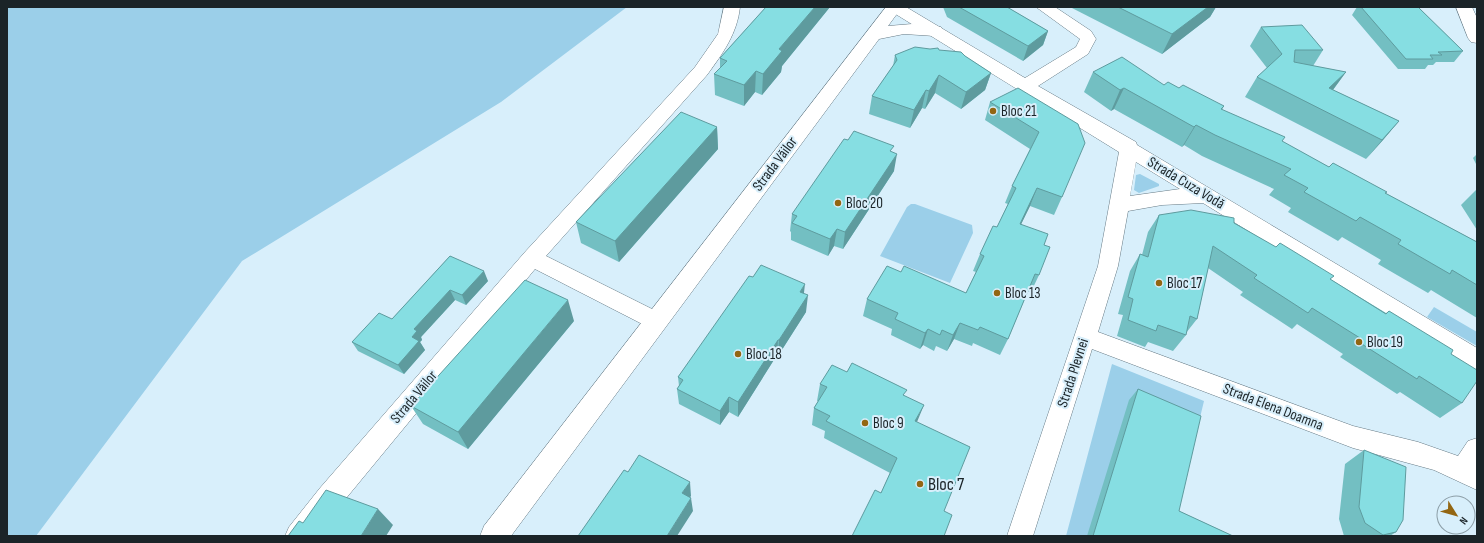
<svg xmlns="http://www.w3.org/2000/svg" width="1484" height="543" viewBox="0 0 1484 543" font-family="'Sofia Sans Condensed',sans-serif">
<rect width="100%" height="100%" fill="#d8effb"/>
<!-- green -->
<path fill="#9bcfe9" d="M7 7H627L501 102 242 261 36 536H7Z
M1140 174 1159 184V186L1139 193 1134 190 1136 175Z
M911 204H915L972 225 973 233 950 283 880 256 907 207Z
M1434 307 1477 332V346L1427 317Z
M1112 364 1204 401 1197 430 1087 536H1066Z"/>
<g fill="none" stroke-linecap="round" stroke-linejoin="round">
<defs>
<path id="minor" d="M724 7H740C737 34 723 53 707 75L546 256 664 315 667 321 664 327 656 330 648 327 535 269 315 536H285L289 527 320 488 525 252 695 67 718 34Z
M887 7H906L1025 78 1076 47 1080 39 1036 7H1055L1091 31 1096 39 1088 54 1038 86 1136 142 1137 145 1477 348V370L1469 367 1203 203 1162 205 1128 211 1118 266 1098 332 1353 426 1418 442 1458 456 1468 441 1477 438V490L1434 470 1353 448 1092 349 1033 536H1007L1098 266 1119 152 889 10ZM1136 162 1180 189 1130 196Z"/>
<path id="tertiary" d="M886 7H902L888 26 912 24 941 27 943 31 941 35 935 36 904 34 879 39 511 536H480L484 526Z
M1456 7H1472L1477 18V43L1471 42 1468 38Z"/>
</defs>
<!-- minor casing -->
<use href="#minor" stroke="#667a85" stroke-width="1"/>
<!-- tertiary casing -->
<use href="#tertiary" stroke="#667a85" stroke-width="1"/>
<!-- minor -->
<use href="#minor" fill="#fff" fill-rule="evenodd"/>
<!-- tertiary -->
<use href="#tertiary" fill="#fff" fill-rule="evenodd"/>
</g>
<!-- wall -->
<path fill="#73bfc2" d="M766 7H830L782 66 781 72 762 95 755 92 744 106 715 95 714 74 720 68V58Z
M943 7H1007L1048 31 1043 45 1023 61 947 17Z
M1070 7H1216L1210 17 1162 54Z
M1357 7H1418L1463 51 1454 62H1436L1433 65H1428L1425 69H1398L1352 15Z
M1261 27 1323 50 1313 66 1346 72 1333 90 1399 121 1383 140 1366 159 1245 97 1257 77 1267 68 1250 46Z
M939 50 965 56 991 73 985 90 961 109 935 93 925 109 922 108 910 128 869 114 872 96 893 66 895 55Z
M1093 72 1179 88 1224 106 1222 110 1329 167 1385 193 1477 242V318L1431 290 1428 293 1378 264 1381 260 1342 237 1338 241 1288 212 1291 208 1269 195 1274 189 1202 156 1184 145 1182 147 1114 109 1111 111 1084 92Z
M990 102 1078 124 1062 197 1054 215 1030 206 1021 224 1044 245 1039 275 1031 292 1028 291 1008 339 1000 355 973 343 972 346 954 339 947 351 936 346 934 351 923 345 920 349 891 335 892 329 863 316 867 299 901 272 966 293 976 272 973 271 980 254 997 227 1008 204 1005 203 1012 186 1030 149 985 120Z
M717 127 718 149 619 262 581 243 576 222Z
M893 152 894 171 843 249 834 246 828 256 791 240V232L790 231 792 214Z
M1477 154V166L1473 158Z
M1477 189V230L1461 205Z
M1159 215 1234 223 1330 279 1386 313 1389 311 1451 354 1462 403 1440 418 1400 392 1397 394 1340 357 1343 354 1297 324 1292 329 1240 295 1243 292 1208 268 1197 319 1186 333V335L1173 351 1148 342 1145 347 1117 336 1123 315 1118 314 1130 271 1140 254 1142 255 1148 232Z
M450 256 488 281 466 305 455 300 421 337 422 340 420 342 425 350 404 374 358 351 352 342 392 319Z
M753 277 804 294 806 312 778 356 777 355 738 417 729 412 720 425 679 404 677 389 679 386 678 377Z
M574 321 468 449 423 424 411 406Z
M847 372 905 396 917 422 944 511 881 493 890 473 824 438 825 431 812 425 814 408 818 401H817L820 384Z
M1138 389 1179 511 1233 536H1087L1129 400Z
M1364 450 1396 532 1390 536H1344L1339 519 1345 464Z"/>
<!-- shaded-wall -->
<path fill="#5e9b9e" d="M815 7H830L782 66 781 72 762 95 763 74 779 49Z
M1208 7H1216L1210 17 1162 54 1172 34Z
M1048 31 1043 45 1023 61 1028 46Z
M756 71 755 92 744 106V85Z
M1346 72 1332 91 1329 88Z
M991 73 985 90 961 109 966 92Z
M939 75 935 93 925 109 929 91Z
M1124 88 1114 109 1111 111 1120 90Z
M926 90 922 108 910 128 914 110Z
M1399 121 1383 140 1366 159 1382 140Z
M1196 125 1184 145 1182 147 1194 127Z
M717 127 718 149 619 262 615 241Z
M897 154 894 171 843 249 845 232Z
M1037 188 1030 206 1013 241 1020 224Z
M837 229 834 246 828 256 830 239Z
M484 271 488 281 466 305 462 295Z
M805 284 803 301 800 292Z
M450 290 455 300 421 337 422 340 420 342 425 350 404 374 398 365 412 337 414 329Z
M808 295 806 312 778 356 779 340Z
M568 300 574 321 468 449 458 432Z
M960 323 954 339 947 351 953 335Z
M928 329 923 345 920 349 925 333Z
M778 340 777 355 738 417V402Z
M729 397V412L720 425V411Z
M924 405 917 422 909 438 915 421Z
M690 482 691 496 684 506 682 493Z
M691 498 693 511 677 536H667Z
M378 509 393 525 386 536H361Z"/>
<!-- building -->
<path fill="#86dee2" stroke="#5e9b9e" d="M766 7H815L779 49 782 51 763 74 756 71 744 85 714 74 727 61 720 58Z
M959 7H1007L1048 31 1028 46Z
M1118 7H1208L1172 34Z
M1361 7H1418L1463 51 1438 52 1442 55H1430L1433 59H1406Z
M1302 25 1323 50H1295L1294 62 1346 72 1329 88 1399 121 1382 140 1257 77 1282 54 1261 27Z
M915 47 930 49 938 48 939 50 961 52 965 56 991 73 966 92 939 75 929 91 926 90 914 110 872 96 897 60 895 55Z
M1122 57 1164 85 1168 82 1179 88 1183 85 1224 106 1221 109 1285 137 1282 141 1329 167 1333 163 1387 192 1385 193 1477 242V285L1452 270 1450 274 1398 244 1401 240 1360 217 1356 221 1304 192 1308 188 1284 175 1291 169 1215 135 1196 125 1194 127 1124 88 1120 90 1093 72Z
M1018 88 1078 124 1085 143 1062 197 1037 188 1020 224 1048 234 1044 245 1050 247 1039 275 1035 274 1008 339 980 327 978 330 960 323 953 335 942 330 940 335 928 329 925 333 895 319 898 313 867 299 887 266 901 272 904 266 966 293 984 256 980 254 993 226 997 227 1016 188 1012 186 1039 132 990 102Z
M681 112 717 127 615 241 576 222Z
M854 131 894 146 890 151 897 154 845 232 837 229 830 239 792 223 797 216 792 214 844 139 848 140Z
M1191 210 1234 218V223L1276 247 1280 243 1334 276 1330 279 1386 314 1389 311 1453 350 1451 354 1477 370V381L1462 403 1419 376 1417 379 1357 341 1360 338 1312 308 1308 313 1254 278 1257 275 1213 246 1197 319 1190 316 1186 335 1158 325 1156 331 1128 320 1133 299 1128 297 1140 254 1148 257 1159 215Z
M450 256 484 271 462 295 450 290 414 329 417 331 412 337 419 341 398 365 352 342 379 313 392 319Z
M761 265 805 284 800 292 808 295 779 340H778L738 402 729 397 720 411 677 389 683 380 678 377 749 276 753 277Z
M525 280 568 300 458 432 411 406Z
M852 363 907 390 903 395 924 405 915 421 970 447 944 511 952 515 944 536H852L875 490 881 493 897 458 826 421 830 416 814 408 827 387 820 384 832 365 847 372Z
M1138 389 1201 416 1179 511 1233 536H1093Z
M1364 450 1406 467 1403 520 1396 532 1383 535 1365 523 1359 507Z
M639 455 690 482 682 493 691 498 667 536H578L624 470 628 472Z
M326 490 378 509 361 536H288L299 521 303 523Z"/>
<!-- markers -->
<g fill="#936612" stroke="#d8effb" stroke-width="1.5">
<circle cx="993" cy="111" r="4"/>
<circle cx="838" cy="203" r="4"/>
<circle cx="1159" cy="283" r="4"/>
<circle cx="997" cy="293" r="4"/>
<circle cx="1359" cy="342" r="4"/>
<circle cx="738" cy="354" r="4"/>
<circle cx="865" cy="423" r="4"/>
<circle cx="920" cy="484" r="4"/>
</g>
<g text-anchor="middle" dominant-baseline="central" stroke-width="4" stroke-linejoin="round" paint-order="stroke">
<!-- poi labels -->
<g font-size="15" fill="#1b2428" stroke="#d8effb" text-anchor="start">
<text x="1001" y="111">Bloc 21</text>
<text x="846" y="203">Bloc 20</text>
<text x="1167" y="283">Bloc 17</text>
<text x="1005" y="293">Bloc 13</text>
<text x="1367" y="342">Bloc 19</text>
<text x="746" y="354">Bloc 18</text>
<text x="873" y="423">Bloc 9</text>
</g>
<!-- street labels -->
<g font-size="15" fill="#1b2428" stroke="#d8effb">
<text transform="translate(775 164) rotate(-53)">Strada Văilor</text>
<text transform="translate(1186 183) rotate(31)">Strada Cuza Vodă</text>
<text transform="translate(1073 373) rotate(-72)">Strada Plevnei</text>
<text transform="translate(414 397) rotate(-50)">Strada Văilor</text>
<text transform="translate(1273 407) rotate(21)">Strada Elena Doamna</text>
</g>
<!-- near-poi labels -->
<g font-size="18" fill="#1b2428" stroke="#d8effb" text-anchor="start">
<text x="928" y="484">Bloc 7</text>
</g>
</g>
<!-- border -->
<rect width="1484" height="543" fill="none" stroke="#1b2428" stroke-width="16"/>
<!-- north arrow -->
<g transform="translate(1456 515) rotate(127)"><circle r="19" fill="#d8effb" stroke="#8c9ea7"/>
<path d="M0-3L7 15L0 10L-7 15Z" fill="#936612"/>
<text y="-6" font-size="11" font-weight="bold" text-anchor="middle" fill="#1b2428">N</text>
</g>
</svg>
